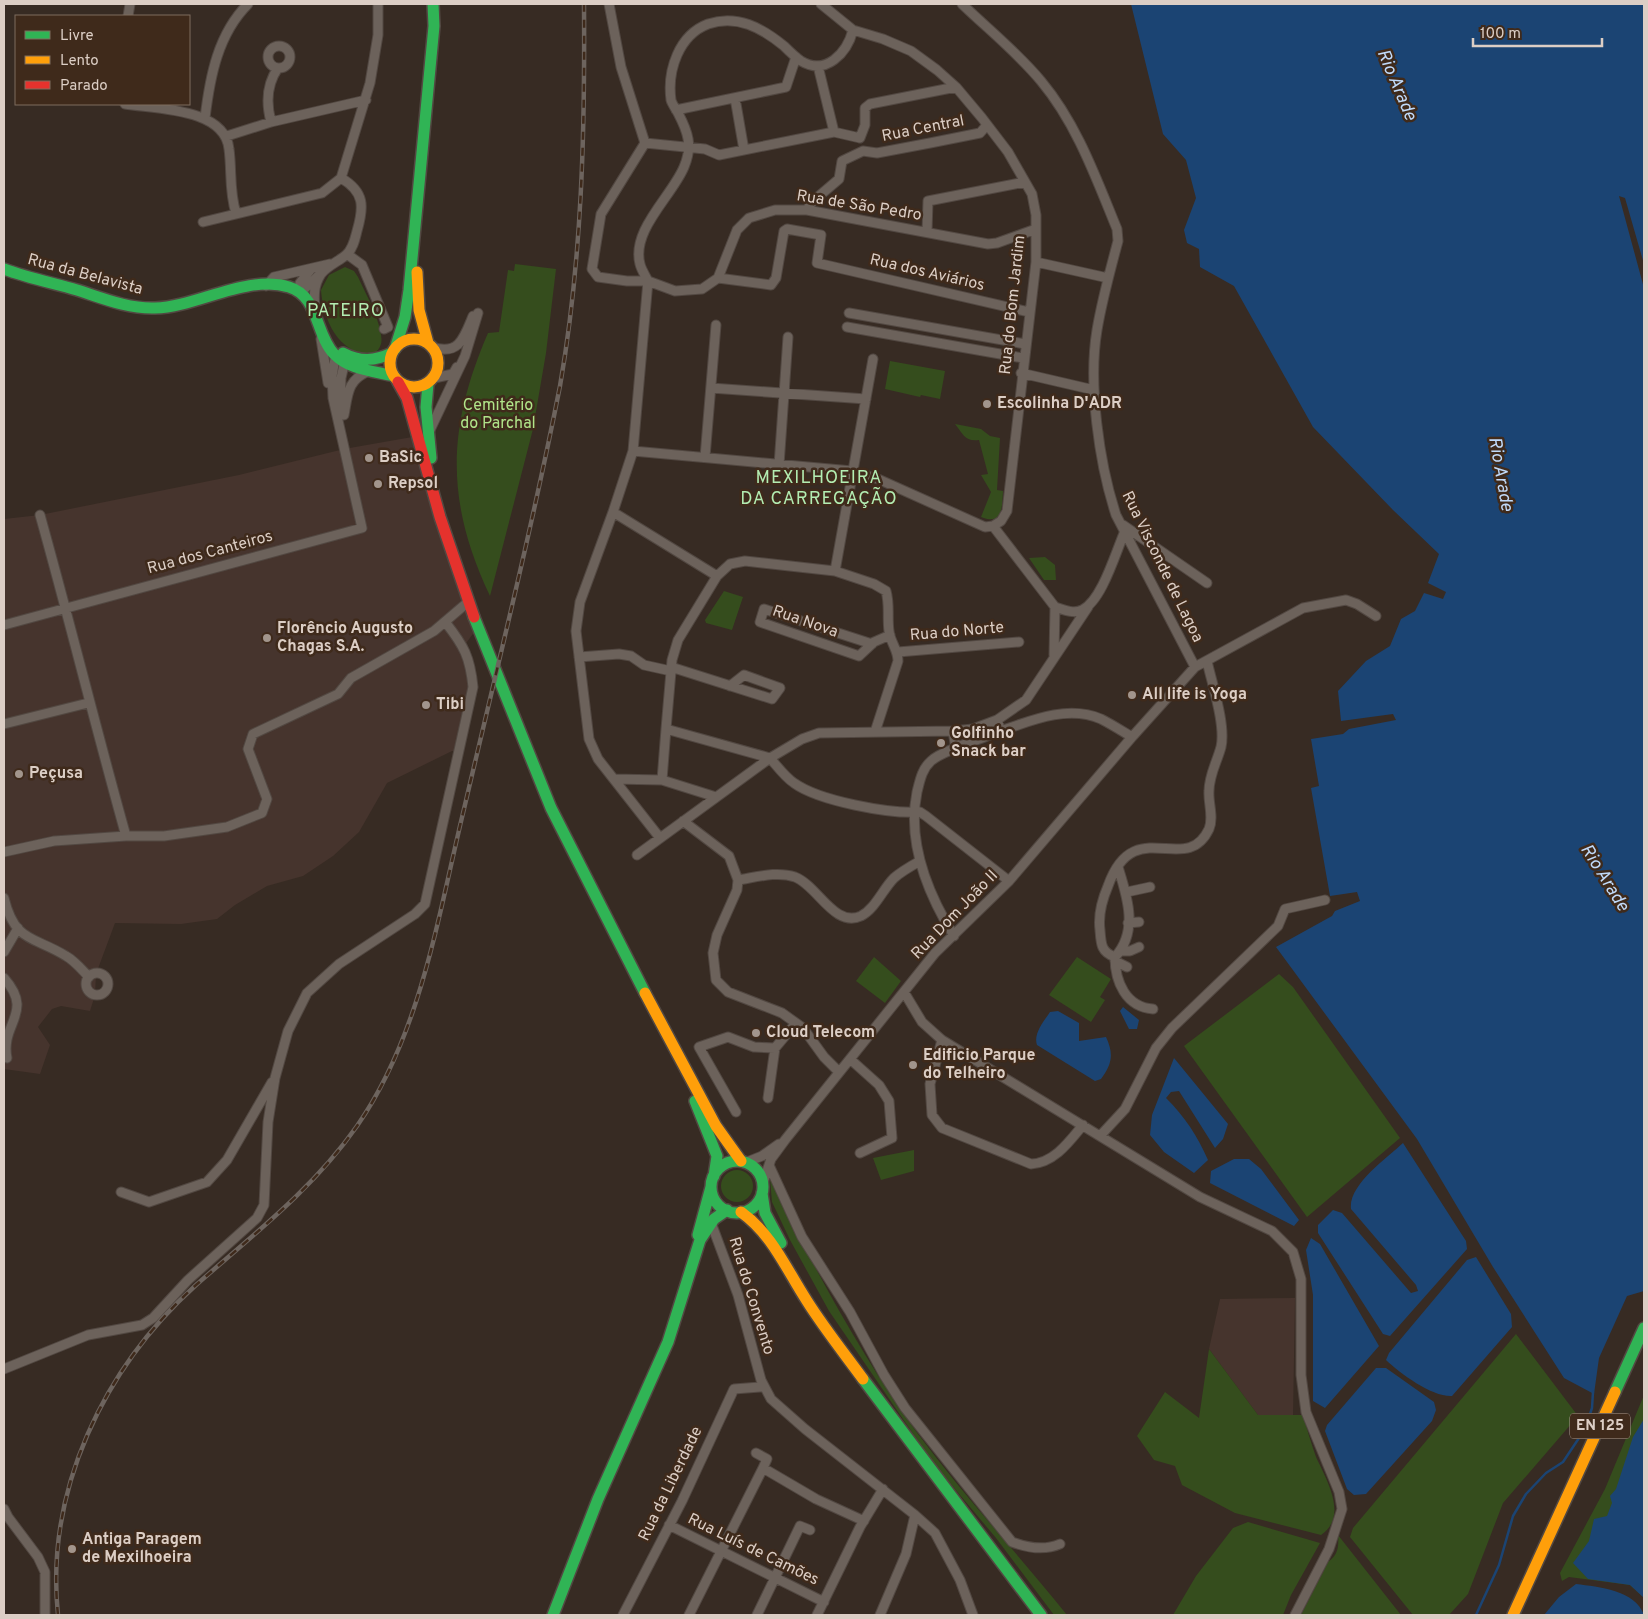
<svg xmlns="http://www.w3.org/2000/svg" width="1648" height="1619" viewBox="0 0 1648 1619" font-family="Overpass,sans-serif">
<rect width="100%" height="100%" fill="#372b23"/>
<!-- industrial -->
<path fill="#46342d" d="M418 436 478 627 464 646 472 672 459 752 452 751 387 783 359 832 333 856 303 876 267 886 235 905 217 919 181 924 115 923 96 974 95 995 90 1011 61 1006 52 1009 38 1027 50 1045 40 1074 4 1069V519L40 515 239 475 344 449Z
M1295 1298 1293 1416 1258 1415 1209 1349 1220 1299Z"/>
<!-- green -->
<path fill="#354d1d" d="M515 264 556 269 546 353 533 429 490 596C445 501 447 428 488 333L499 332 508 270 514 271Z
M345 267 354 271 358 277C365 292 385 329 381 344 380 348 377 351 374 354 339 356 323 320 321 290L329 275Z
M890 361 945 371 940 399 921 395 920 397 885 389Z
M955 424 981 429 990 436 1000 438 997 490 1003 491C1002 507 1003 526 981 517L991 492 981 475 988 474 979 440C965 442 963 434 955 424Z
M1045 557 1055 565 1056 580H1044L1029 558Z
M724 591 743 597 732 630 706 623 705 620Z
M874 957 901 981 885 1003 856 981Z
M1077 957 1111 979 1100 997 1105 1000 1091 1022 1049 995Z
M1279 974 1293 987 1400 1138 1307 1217 1184 1046Z
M914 1150V1171L881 1180 873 1158Z
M721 1186a16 16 0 1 1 32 0a16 16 0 1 1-32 0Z
M770 1178C813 1267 860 1354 918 1434 965 1497 1018 1554 1067 1615H1054L996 1538 933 1463 829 1311 790 1240 772 1202Z
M1516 1334 1578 1416 1503 1503 1468 1594 1449 1615H1413L1350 1537 1353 1528Z
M1209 1349 1258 1415H1303C1307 1429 1311 1443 1316 1457 1326 1479 1349 1516 1321 1535L1235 1513 1182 1485 1175 1466 1154 1460 1137 1436 1165 1392 1199 1418Z
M1644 1395V1588L1642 1596 1630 1585 1569 1577 1562 1581 1560 1573 1605 1489Z
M1248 1522 1320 1543 1291 1595 1283 1615H1173L1196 1576 1233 1528Z
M1338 1535 1401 1615H1301L1328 1562C1338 1555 1339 1547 1338 1535Z"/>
<!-- water -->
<path fill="#1b4473" d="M1131 4H1644V264L1625 198 1619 196 1644 288V1291L1627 1296 1599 1358 1594 1394 1564 1378 1493 1267 1417 1139 1276 947 1332 916 1335 911 1360 901 1357 892 1330 896 1311 788 1319 786 1311 739 1343 734 1349 729 1396 720 1393 714 1341 721 1338 691 1366 661 1390 646 1401 619 1415 611 1424 593 1443 599 1446 592 1428 583 1439 554 1393 510 1313 427 1234 286 1200 267 1199 249 1187 243 1184 230 1196 198 1186 160 1163 134Z
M1123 1007 1139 1020 1137 1029H1129L1120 1011Z
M1058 1011 1079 1023V1041L1106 1037C1114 1054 1112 1064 1101 1079L1095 1081 1037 1045C1033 1034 1044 1021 1050 1012Z
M1174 1058 1228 1124 1223 1139 1215 1148 1179 1091 1171 1092 1166 1098C1185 1117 1197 1135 1208 1160L1194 1173 1164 1152 1150 1135 1152 1115Z
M1403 1143 1466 1241 1467 1249 1390 1336 1383 1334 1318 1233V1225L1333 1210 1342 1213 1411 1293 1418 1291 1416 1285 1351 1209C1348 1185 1387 1158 1403 1143Z
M1234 1159H1249L1261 1169 1299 1220 1294 1226 1210 1183 1211 1171Z
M1311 1238 1320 1244 1379 1346 1325 1408 1313 1401V1295L1306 1250Z
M1476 1257 1511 1314 1512 1327 1452 1396C1432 1397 1401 1374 1386 1360L1389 1353 1467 1260Z
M1376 1368H1386L1434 1402 1436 1410 1432 1421 1366 1494 1354 1495 1347 1489 1325 1431 1327 1425Z
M1644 1419V1598L1630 1585 1588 1579 1573 1563 1589 1541 1594 1519 1607 1516 1612 1503 1610 1496 1616 1489 1633 1437Z
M1576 1584C1599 1587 1635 1590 1644 1615H1544L1559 1597Z"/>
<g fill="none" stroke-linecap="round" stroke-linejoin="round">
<!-- stream -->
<path stroke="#1b4473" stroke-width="2.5" d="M1476 1615 1499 1565 1513 1516 1526 1494 1546 1473 1563 1462 1585 1429 1592 1408 1593 1392"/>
<defs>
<path id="street" d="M609 4 621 67 645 143 601 214 592 269 598 277 627 281H648L633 451 852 471 878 479 985 527 993 526
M821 4 853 30 883 39 911 51 937 70 956 87 982 118 1008 152 1032 194 1036 215V262L1007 511 1001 521 993 526
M962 4C988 29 1018 53 1041 81 1077 124 1096 178 1117 229L1118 241C1110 271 1102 300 1097 330 1088 384 1099 463 1116 515L1195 667
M128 16 130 4
M853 30C847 53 826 76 801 61 795 57 789 51 784 46 762 28 737 14 708 24 679 35 667 70 671 100 672 104 676 109 678 113 688 132 693 146 684 167 672 196 631 230 640 264 641 269 645 275 648 281L675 291 702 289 718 278 737 230 749 218 775 210H807L988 244 997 243 1036 229
M268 57a11 11 0 1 1 22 0a11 11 0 1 1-22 0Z
M818 66 834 132
M735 98 744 150
M125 104C156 109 225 108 229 149 232 171 229 192 236 213
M676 110 786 87 796 57
M205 118C210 76 218 34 248 4
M271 122C266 103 266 85 278 68
M227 136 271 122 366 100
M860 138 865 125V108L870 104 956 87
M645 143 705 149 719 155 834 132 860 138
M863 151 877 153 930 143 980 133 987 125
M807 210 812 202 839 179 842 161 863 151
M203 222 322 193 341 178 370 83 378 35V4
M927 232 928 201 1025 182
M347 254 362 265 388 327 384 329
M1036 262 1108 278
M718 278 771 285 776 278 784 231 787 229 821 235 817 263 1029 312
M266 286 274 277 330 264
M300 293 318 276
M300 293V283L311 269
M315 311C314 297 313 286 321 274 327 266 339 261 346 255 353 249 355 239 357 231 364 207 365 192 341 178
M849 313 1025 344
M847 327 1023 358
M321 339 328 383
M432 347C459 356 464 338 473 316
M1021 373 1094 390
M434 378 453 374 457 367
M711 388 866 399
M340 412 341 378 344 365 341 359
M344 415C348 394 347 380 369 371
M430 430 465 356 478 313
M633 451 613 512 580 602 576 631 589 739 598 759 660 838
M705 457 716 325
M779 465 788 337
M613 512 717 576 730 564 745 561 835 571 874 584 886 591C890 605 887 617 889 631 890 642 898 649 898 661L875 732
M40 515C70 622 96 729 126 836
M1123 525 1207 583
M993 526 1055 607C1064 610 1074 614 1082 610 1102 601 1116 551 1125 531
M835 571 873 359
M717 576 678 640 672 660 666 729 770 758
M4 625 362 528 333 398 332 376 335 359 342 357
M872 644 764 609 760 622 859 656 874 642 890 635
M898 652 1019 642
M1054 655 1055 607
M579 657 619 654 631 656 644 665 671 671
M671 667 772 699 780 688 744 675 730 686
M997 720 1026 700 1088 607
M4 724 88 703
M666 729 662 780 716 797
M1001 731C1032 720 1068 705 1101 719 1111 724 1122 731 1132 737
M770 758C777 766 785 777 794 783 819 801 889 814 920 812L926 816 1009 881
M614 779 662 780
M683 821 729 856 738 880 737 890 717 935 713 953 716 980 728 992 782 1013 803 1028 824 1057 839 1072
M4 852 54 841 126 836H164L227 827 262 813 267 799 248 749 253 734 338 694 351 678 434 631 468 602
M637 855 770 758 802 739 819 733 953 731
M1118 867C1127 896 1139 931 1115 957 1101 952 1101 944 1100 930 1098 915 1102 900 1108 886 1134 812 1186 878 1209 829 1214 817 1208 803 1209 791 1209 775 1217 762 1221 747 1226 725 1212 684 1207 661
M738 880C757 877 777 871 795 877 818 886 834 928 861 916 875 909 883 889 894 878 902 871 911 866 920 861
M1127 892 1150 887
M4 898C15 943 34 936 66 956 75 961 82 970 89 977
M1128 923 1139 922
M954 936C928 894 907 842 917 792 920 780 922 769 931 761 943 750 984 738 1001 731L997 720 973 729 953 731 956 749
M1121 951H1130L1139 947
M4 952 18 928
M1115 957C1115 982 1126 1007 1153 1009
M1115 961 1127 967
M86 984a11 11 0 1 1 22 0a11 11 0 1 1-22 0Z
M4 978C35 1013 0 1023 7 1058
M904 992 922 1022 942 1040 1200 1197 1272 1231 1293 1252 1301 1279V1375L1306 1412 1339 1492 1342 1509 1329 1549 1295 1615
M942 1040 930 1084 932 1115 942 1128 1031 1164C1054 1163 1069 1142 1083 1125
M850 1059 879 1085 889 1101 892 1138 860 1153
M768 1098 775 1048 796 1023
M736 1112 699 1047 728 1037 754 1047 775 1048
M1100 1136 1125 1109 1156 1048 1172 1028 1278 926 1285 909 1325 900
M747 1162 762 1156 779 1144
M769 1165 802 1237 850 1312 884 1375 905 1408 1012 1542C1028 1548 1044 1551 1060 1544
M763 1183 771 1159 785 1140 935 953 1009 881 1132 737 1195 667 1303 608 1346 600 1357 604 1376 616
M121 1192 149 1202 207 1182 227 1160 272 1082
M710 1220 738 1295 761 1380 771 1399 805 1429 915 1515 935 1533 960 1580 973 1615
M4 1369 88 1335 142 1325 153 1318 188 1280 257 1218 264 1205 268 1122 275 1078 288 1031 307 993 339 964 415 914 425 904 473 687C470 657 464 646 446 623
M756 1453 767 1459 763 1468
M4 1509 8 1517 38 1557 45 1572V1615
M669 1525 824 1602
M623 1615 682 1501 734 1389 760 1387
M689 1615 763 1468 816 1499 864 1521
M757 1615 800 1526 810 1530
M817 1615 860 1527 883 1489
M880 1615 906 1554 915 1515"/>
<path id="fast" d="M4 269C28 278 53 283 77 290 102 298 128 309 155 308 197 307 247 274 289 287 319 296 315 334 334 354 349 370 374 371 394 376
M395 349 405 317 409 290 434 26 433 4
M343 353C360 362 375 361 392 353
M428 384 426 407 431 458
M474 617 551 808 645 993
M695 1101 717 1156 714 1176
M711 1187a26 26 0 1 1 52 0a26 26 0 1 1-52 0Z
M762 1193 765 1213 781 1243
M698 1235 711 1187
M863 1379 1041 1615
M1615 1392 1644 1328
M553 1615 598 1499 668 1342 700 1240 714 1219 727 1210"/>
<path id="slow" d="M417 272 419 310 428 343
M390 363a24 24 0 1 1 48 0a24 24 0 1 1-48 0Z
M645 993 716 1126 741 1161
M741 1212C773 1235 786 1269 807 1301 824 1328 844 1353 863 1379
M1513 1615 1615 1392"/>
<path id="jam" d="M398 382 407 398 440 517 474 617"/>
</defs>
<!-- street casing -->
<use href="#street" stroke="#524842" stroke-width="11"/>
<!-- fast casing -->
<use href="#fast" stroke="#524842" stroke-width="14"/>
<!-- slow casing -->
<use href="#slow" stroke="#524842" stroke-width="14"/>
<!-- jam casing -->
<use href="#jam" stroke="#524842" stroke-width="14"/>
<!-- street -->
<use href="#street" stroke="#6c625b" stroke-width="9"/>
<!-- fast -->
<use href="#fast" stroke="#30b455" stroke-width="11"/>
<!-- slow -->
<use href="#slow" stroke="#ff9f0a" stroke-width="11"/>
<!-- jam -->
<use href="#jam" stroke="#e5322d" stroke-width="11"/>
<defs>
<path id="rail" d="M58 1615C45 1490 104 1368 196 1285 253 1235 313 1189 357 1126 421 1034 438 916 464 809 497 668 532 528 560 386 582 260 585 132 584 4"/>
</defs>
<!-- rail casing -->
<use href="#rail" stroke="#6d645e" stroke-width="4.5"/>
<!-- rail -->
<use href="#rail" stroke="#3f2a1b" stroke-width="2.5" stroke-dasharray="8" stroke-linecap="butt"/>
</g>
<!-- markers -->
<g fill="#a2958c" stroke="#3f2a1b" stroke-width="2">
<circle cx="987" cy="404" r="5"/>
<circle cx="369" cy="458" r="5"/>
<circle cx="378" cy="484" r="5"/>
<circle cx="267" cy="638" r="5"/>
<circle cx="1132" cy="695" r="5"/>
<circle cx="426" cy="705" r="5"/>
<circle cx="941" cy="743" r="5"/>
<circle cx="19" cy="774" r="5"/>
<circle cx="756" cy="1033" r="5"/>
<circle cx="913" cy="1065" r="5"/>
<circle cx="72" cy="1549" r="5"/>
</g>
<g text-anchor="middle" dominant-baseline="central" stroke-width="5" stroke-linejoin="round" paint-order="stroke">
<!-- shield labels -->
<rect fill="#3f2a1b" stroke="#ad9d92" stroke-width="1" x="1570" y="1413.5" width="60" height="25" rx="4"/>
<g font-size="15" font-weight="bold" fill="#dccec5">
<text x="1600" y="1426">EN 125</text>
</g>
<!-- street labels -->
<g font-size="16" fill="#dccec5" stroke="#3f2a1b">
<text transform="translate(923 129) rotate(-11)">Rua Central</text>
<text transform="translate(859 206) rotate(9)">Rua de São Pedro</text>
<text transform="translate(927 273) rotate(13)">Rua dos Aviários</text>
<text transform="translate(85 275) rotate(15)">Rua da Belavista</text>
<text transform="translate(1013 305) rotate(-84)">Rua do Bom Jardim</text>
<text transform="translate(210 553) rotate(-15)">Rua dos Canteiros</text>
<text transform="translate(1162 567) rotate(64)">Rua Visconde de Lagoa</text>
<text transform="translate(805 622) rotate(19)">Rua Nova</text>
<text transform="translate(957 632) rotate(-5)">Rua do Norte</text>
<text transform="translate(955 915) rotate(-46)">Rua Dom João II</text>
<text transform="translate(751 1296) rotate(73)">Rua do Convento</text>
<text transform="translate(671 1484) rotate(-64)">Rua da Liberdade</text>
<text transform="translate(753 1550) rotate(26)">Rua Luís de Camões</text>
</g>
<!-- poi labels -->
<g font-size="16" font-weight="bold" fill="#dccec5" stroke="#3f2a1b" text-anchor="start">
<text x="997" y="404">Escolinha D'ADR</text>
<text x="379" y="458">BaSic</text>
<text x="388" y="484">Repsol</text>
<text x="277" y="629">Florêncio Augusto<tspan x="277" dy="18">Chagas S.A.</tspan></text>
<text x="1142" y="695">All life is Yoga</text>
<text x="436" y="705">Tibi</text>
<text x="951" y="734">Golfinho<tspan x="951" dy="18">Snack bar</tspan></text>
<text x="29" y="774">Peçusa</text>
<text x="766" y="1033">Cloud Telecom</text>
<text x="923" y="1056">Edificio Parque<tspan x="923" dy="18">do Telheiro</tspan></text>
<text x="82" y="1540">Antiga Paragem<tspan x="82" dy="18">de Mexilhoeira</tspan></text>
</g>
<!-- park labels -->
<g font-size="16" fill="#b0e489" stroke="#3f2a1b">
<text x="498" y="406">Cemitério<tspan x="498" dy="18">do Parchal</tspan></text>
</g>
<!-- water labels -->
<g font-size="18" font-style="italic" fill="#c0dafa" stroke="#3f2a1b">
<text transform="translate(1396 85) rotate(67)">Rio Arade</text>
<text transform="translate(1500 474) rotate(80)">Rio Arade</text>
<text transform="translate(1604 878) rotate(58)">Rio Arade</text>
</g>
<!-- neighbourhood labels -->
<g font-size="18" letter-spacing="1" fill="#b3edb2" stroke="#3f2a1b">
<text x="346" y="311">PATEIRO</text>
<text x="819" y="478">MEXILHOEIRA<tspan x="819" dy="21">DA CARREGAÇÃO</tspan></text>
</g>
</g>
<!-- border -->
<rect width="1648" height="1619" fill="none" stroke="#dccec5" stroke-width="10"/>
<!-- legend -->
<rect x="15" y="15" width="175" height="90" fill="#3f2a1b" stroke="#7e6c5f"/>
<rect x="25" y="31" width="25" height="8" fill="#30b455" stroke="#7e6c5f"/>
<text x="60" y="40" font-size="15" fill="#dccec5">Livre</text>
<rect x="25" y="56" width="25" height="8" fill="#ff9f0a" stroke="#7e6c5f"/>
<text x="60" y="65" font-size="15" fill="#dccec5">Lento</text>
<rect x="25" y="81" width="25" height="8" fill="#e5322d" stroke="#7e6c5f"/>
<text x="60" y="90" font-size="15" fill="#dccec5">Parado</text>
<!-- scale -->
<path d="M1473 38v8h129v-8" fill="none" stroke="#dccec5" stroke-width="2.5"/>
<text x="1480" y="38" font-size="15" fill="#dccec5" stroke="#3f2a1b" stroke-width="4" paint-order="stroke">100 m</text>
</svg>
